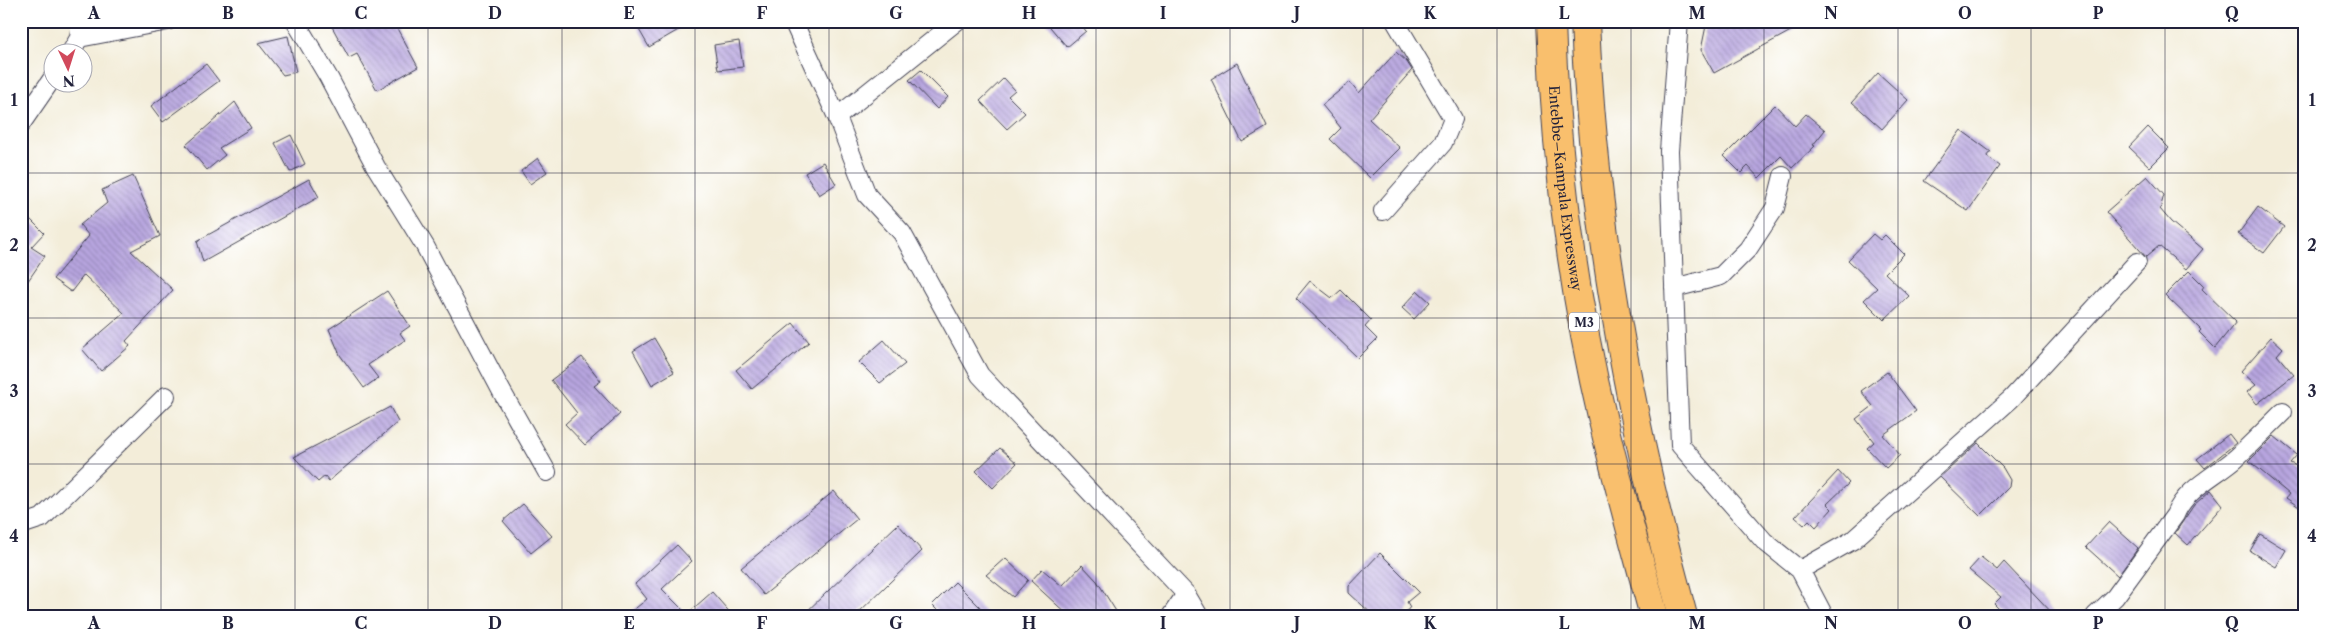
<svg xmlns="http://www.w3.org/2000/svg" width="2326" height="637" viewBox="0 0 2326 637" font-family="'Libre Caslon Text',serif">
<defs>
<pattern id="building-back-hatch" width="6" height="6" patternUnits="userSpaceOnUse" patternTransform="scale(1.25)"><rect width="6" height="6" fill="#b7a5df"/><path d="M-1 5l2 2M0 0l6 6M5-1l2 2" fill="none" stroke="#9486b6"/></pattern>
</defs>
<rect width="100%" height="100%" fill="#fff"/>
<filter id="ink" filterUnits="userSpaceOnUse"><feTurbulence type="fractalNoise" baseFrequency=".02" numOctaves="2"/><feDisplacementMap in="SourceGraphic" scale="10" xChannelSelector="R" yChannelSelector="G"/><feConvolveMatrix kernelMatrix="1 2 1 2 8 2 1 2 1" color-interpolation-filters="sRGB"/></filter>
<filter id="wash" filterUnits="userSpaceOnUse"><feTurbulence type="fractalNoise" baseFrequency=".0096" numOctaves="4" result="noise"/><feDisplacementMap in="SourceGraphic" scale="20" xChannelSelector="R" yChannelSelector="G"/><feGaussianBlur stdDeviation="1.12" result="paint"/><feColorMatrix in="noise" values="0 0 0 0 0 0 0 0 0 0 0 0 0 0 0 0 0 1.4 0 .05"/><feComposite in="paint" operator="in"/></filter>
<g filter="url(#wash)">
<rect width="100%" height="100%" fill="#f3edd9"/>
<g id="blocks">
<!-- building -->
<path fill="url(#building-back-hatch)" d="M329 21H393L418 67 377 90 357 54 349 58Z
M634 21H694L649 47Z
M1045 21H1078L1086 31 1067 47Z
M1707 21H1809L1714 73 1701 50Z
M288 36 296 72 283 75 258 43Z
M739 41 743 67 718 70 714 45Z
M1396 52 1407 62 1412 70 1369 119 1400 148 1370 178 1330 139 1341 128 1322 105 1350 82 1359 93Z
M1237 63 1267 127 1242 142 1211 79Z
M206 64 219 81 163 122 151 106Z
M921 70 948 97 937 109 909 80Z
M1878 73 1908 100 1882 129 1852 102Z
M1004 78 1015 90 1008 96 1025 113 1007 129 980 101Z
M235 102 251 128 219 148 225 155 207 170 186 145Z
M1775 105 1795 126 1806 114 1825 130 1813 145 1815 146 1792 168 1781 156 1759 178 1748 166 1741 173 1724 156Z
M2148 127 2169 148 2150 167 2129 147Z
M1961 130 1991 152 1987 157 2000 166 1968 211 1924 181Z
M291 135 305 164 290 172 275 143Z
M538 158 547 172 530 184 521 171Z
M823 162 836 184 819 195 805 173Z
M133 176 160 236 131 251 173 290 126 341 130 346 101 371 82 349 124 313 84 275 71 292 53 279 89 236 80 225 107 203 102 190Z
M2147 176 2164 195 2160 209 2171 222 2203 249 2186 269 2159 246 2146 257 2106 212Z
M309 179 319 197 203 262 197 241Z
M2258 207 2284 227 2264 253 2238 234Z
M21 210 44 233 31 247 45 256 21 291Z
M1873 234 1880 240 1885 235 1904 254 1885 273 1909 296 1884 320 1864 300 1877 288 1848 260Z
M2189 271 2204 286 2202 289 2236 322 2215 348 2199 332 2201 330 2165 295Z
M1310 281 1332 298 1341 290 1371 320 1365 327 1377 339 1358 358 1296 298Z
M387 291 410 326 400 333 405 340 368 365 378 378 364 388 340 355 329 329Z
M1418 291 1430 302 1414 319 1402 308Z
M793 323 809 342 752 389 736 370Z
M2271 337 2283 348 2277 355 2294 375 2257 404 2247 392 2256 385 2241 371Z
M654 338 674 372 652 385 633 351Z
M884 340 905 364 880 383 859 362Z
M582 357 601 381 594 386 620 414 585 445 565 424 577 413 551 380Z
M1887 372 1916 411 1883 435 1900 455 1886 468 1867 448 1874 442 1856 419 1873 406 1861 391Z
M390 407 398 422 329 481 325 476 318 482 294 457Z
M2229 434 2236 443 2205 468 2197 459Z
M2274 436 2297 455 2290 463 2305 470V511L2286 498 2289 494 2249 461Z
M1978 443 2003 468 2010 480 2009 487 1980 516 1940 477Z
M1000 448 1017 463 993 488 976 471Z
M1838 471 1849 483 1827 504 1832 509 1816 527 1809 520 1804 525 1795 517Z
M2211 490 2223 505 2188 545 2175 533 2194 505Z
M834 491 857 519 764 595 741 568Z
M523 504 552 536 531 553 503 521Z
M2109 522 2138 548 2118 576 2086 547Z
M898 524 922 551 855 616H802Z
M2260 534 2286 550 2276 567 2250 551Z
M677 545 692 561 662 589 687 614 712 592 733 616H626L647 599 635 584Z
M1380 553 1419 592 1407 602 1410 607 1403 616H1374L1349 593V586Z
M1981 557 1997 570 2004 562 2055 616H2006L1994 604 2001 597 1969 570Z
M1005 558 1028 580 1013 597 986 575Z
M1082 565 1097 581 1119 616H1069L1031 581 1042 569 1062 586Z
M955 582 989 616H943L932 605Z"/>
</g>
</g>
<g filter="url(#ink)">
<use href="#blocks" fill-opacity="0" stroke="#414053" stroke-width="1"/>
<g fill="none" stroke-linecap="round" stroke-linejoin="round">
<defs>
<path id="minor" d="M295 21 329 78 376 167 425 246 502 392 547 472
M793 21 837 117 867 195 902 233 980 375 1186 594 1199 616
M1679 21 1669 151 1680 445 1764 541 1800 570 1824 616
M79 38 168 21
M71 52 79 38 81 21
M837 117 957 21
M21 124 52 79
M1383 211 1443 143 1453 119 1395 21
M1674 288 1721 276 1748 249 1775 208 1783 176
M21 525 42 518 166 396
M1800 570 1853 540 2011 399 2137 262
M1171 616 1186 594
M2095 616 2115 597 2175 515C2185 489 2217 475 2236 458 2252 443 2268 427 2283 412"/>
<g id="motorway">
<path id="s1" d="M1551 21C1555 156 1573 294 1604 425 1619 489 1637 552 1654 616"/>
<path d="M1585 21C1593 222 1630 422 1683 616"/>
</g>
</defs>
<!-- minor casing -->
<use href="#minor" stroke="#414053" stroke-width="20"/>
<!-- motorway casing -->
<use href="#motorway" stroke="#414053" stroke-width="30"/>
<!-- minor -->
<use href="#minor" stroke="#fff" stroke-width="18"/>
<!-- motorway -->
<use href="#motorway" stroke="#f9bf6d" stroke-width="28"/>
</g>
</g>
<!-- grid -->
<path fill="none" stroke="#22223b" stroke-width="1" stroke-opacity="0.55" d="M161 21V616M295 21V616M428 21V616M562 21V616M695 21V616M829 21V616M963 21V616M1096 21V616M1230 21V616M1363 21V616M1497 21V616M1631 21V616M1764 21V616M1898 21V616M2031 21V616M2165 21V616M21 173H2305M21 318H2305M21 464H2305"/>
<g text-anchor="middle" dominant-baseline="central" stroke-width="4" stroke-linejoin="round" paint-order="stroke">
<!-- shield labels -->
<rect fill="#fff" stroke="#646476" stroke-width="1" x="1569" y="312.5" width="30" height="19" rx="4"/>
<g font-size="12" font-weight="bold" fill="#22223b">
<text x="1584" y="322">M3</text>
</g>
<!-- street labels -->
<g font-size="14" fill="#22223b" stroke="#fff">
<text stroke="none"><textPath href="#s1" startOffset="168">Entebbe–Kampala Expressway</textPath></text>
</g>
</g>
<!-- margin -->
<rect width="2326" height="637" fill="none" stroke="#fff" stroke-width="55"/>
<!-- north arrow -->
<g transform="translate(68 68) rotate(176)"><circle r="24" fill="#ffffff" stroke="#a7a7b1"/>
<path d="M0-4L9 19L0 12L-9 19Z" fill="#d1495b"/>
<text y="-8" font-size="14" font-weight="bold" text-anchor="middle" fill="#22223b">N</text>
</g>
<rect x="28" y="28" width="2270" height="582" fill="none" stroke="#22223b" stroke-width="2"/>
<g font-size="16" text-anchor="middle" font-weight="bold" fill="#22223b">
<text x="94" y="19">A</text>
<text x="228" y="19">B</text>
<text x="361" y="19">C</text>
<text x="495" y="19">D</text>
<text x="629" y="19">E</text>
<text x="762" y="19">F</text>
<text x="896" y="19">G</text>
<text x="1029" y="19">H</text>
<text x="1163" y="19">I</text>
<text x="1297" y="19">J</text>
<text x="1430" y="19">K</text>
<text x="1564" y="19">L</text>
<text x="1697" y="19">M</text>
<text x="1831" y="19">N</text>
<text x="1965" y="19">O</text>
<text x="2098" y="19">P</text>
<text x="2232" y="19">Q</text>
<text x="14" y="106">1</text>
<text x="2312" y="106">1</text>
<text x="14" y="251">2</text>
<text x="2312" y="251">2</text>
<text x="14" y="397">3</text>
<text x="2312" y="397">3</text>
<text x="14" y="542">4</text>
<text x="2312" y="542">4</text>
<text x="94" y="629">A</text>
<text x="228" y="629">B</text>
<text x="361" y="629">C</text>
<text x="495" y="629">D</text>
<text x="629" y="629">E</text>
<text x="762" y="629">F</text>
<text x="896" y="629">G</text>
<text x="1029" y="629">H</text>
<text x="1163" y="629">I</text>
<text x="1297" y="629">J</text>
<text x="1430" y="629">K</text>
<text x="1564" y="629">L</text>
<text x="1697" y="629">M</text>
<text x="1831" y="629">N</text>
<text x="1965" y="629">O</text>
<text x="2098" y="629">P</text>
<text x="2232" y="629">Q</text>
</g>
</svg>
